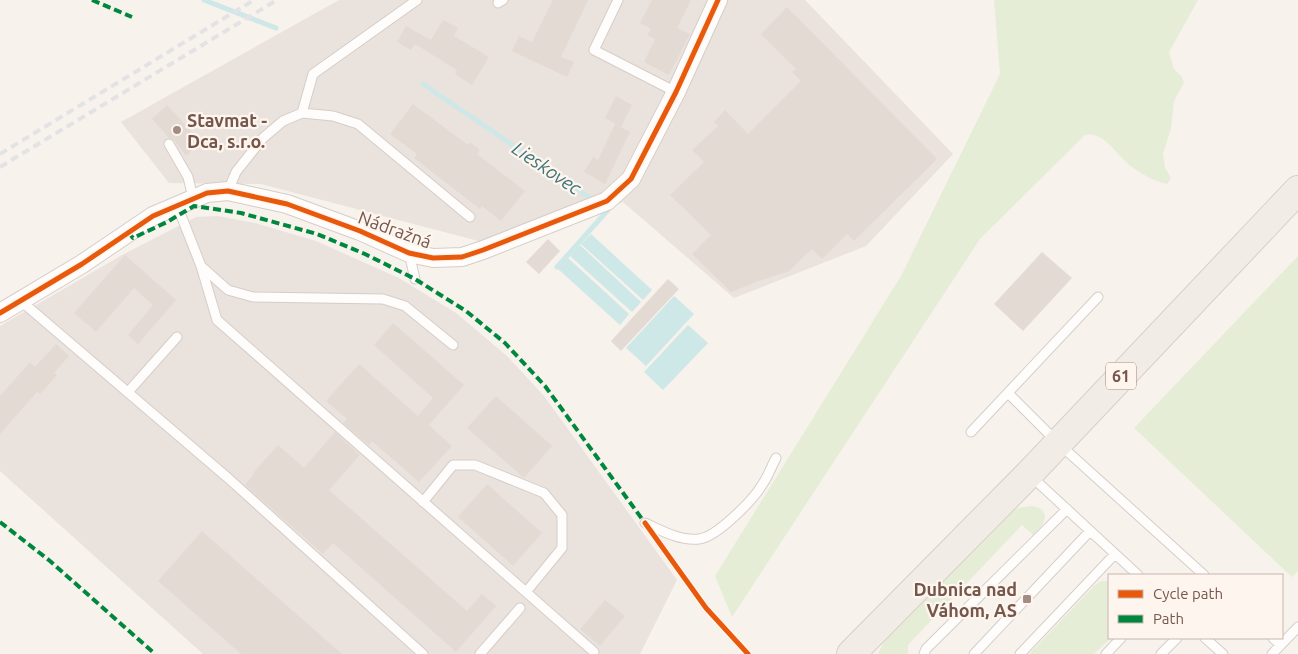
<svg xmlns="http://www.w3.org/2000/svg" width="1298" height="654" viewBox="0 0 1298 654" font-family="Ubuntu,sans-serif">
<rect width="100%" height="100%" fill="#f7f2ec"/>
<!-- industrial -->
<path fill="#eae2dd" d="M339 0H805L953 154 866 246 734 298 623 202 602 212 505 248 261 184 169 183 121 122Z
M218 216 255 223 316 241 399 278 456 313 507 356 544 396 677 580 640 654H203L0 471V326L122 255 196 217Z"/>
<!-- green -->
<path fill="#e6edd7" d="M994 0H1198L1169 52 1174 69 1182 77 1184 83 1174 101 1171 128 1163 154 1165 168 1171 178 1167 184C1154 181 1143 175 1132 167 1118 157 1104 130 1085 135L980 239 732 617 715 576 901 276 1000 74Z
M1298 256V571L1292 577 1134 428Z
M1033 506C1053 511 1044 526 1033 535L1022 525 908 645V654H878L884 641 893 630 1008 511 1023 507Z
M1101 581H1109V638H1111L1094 654H1029L1094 586Z"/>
<!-- water -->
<path fill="#cee8e7" d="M591 234 652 290 643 300 581 244Z
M580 245 641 302 632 312 570 256Z
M568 258 629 314 620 325 558 269Z
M674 296 694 314 646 366 626 348Z
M688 325 708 343 663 390 644 372Z"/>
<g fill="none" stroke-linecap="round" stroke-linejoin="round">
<!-- stream -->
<path stroke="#cee8e7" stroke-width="5" d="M204 0 276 28
M423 84 596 202
M557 267 608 210 603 207"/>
</g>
<!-- building -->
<path fill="#e3dad4" d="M553 0H588L561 57 574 62 567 77 512 51 519 36 532 42Z
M652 0H691L677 28 690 34 669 75 644 62 655 39 647 35 651 29 640 23Z
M787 7 937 159 854 241 847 234 822 259 812 249 789 271 756 282 731 292 692 254 711 235 670 195 704 162 692 150 718 126 714 122 725 110 748 134 801 81 792 72 796 69 761 34Z
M443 20 458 28 454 36 489 57 472 85 455 74 457 70 415 44 411 50 397 42 406 26 431 40Z
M616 96 632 105 621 127 605 118Z
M413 104 468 145 470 142 480 150 477 154 525 191 501 221 482 206 480 209 414 158 417 154 390 134Z
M167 105 201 142 186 156 174 140 169 138 152 119Z
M615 124 630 132 605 184 584 172 593 157 598 160Z
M548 239 560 251 539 274 526 262Z
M1042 252 1072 278 1023 331 994 304Z
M125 255 176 300 138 344 128 335 153 305 134 288 96 332 74 313Z
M668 279 679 289 621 351 611 341Z
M393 323 464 385 429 425 452 446 419 482 372 441 369 445 343 423 347 419 326 401 359 364 418 416 433 398 374 345Z
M56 344 69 356 54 373 57 375 40 394 37 392 0 434V396L30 362 35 367Z
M496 396 552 446 524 478 467 428Z
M335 432 360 455 329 490 467 611 482 594 496 606 456 652 333 543 323 554 245 485 254 474 253 473 278 445 304 468Z
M487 484 542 533 513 566 458 517Z
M202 531 342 654H241L158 581Z
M605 600 625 616 600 646 580 629Z"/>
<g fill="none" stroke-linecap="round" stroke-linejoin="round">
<defs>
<path id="lane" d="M618 0 594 50 676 92
M498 3 503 0
M302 113 313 74 417 0
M169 144 188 177 193 198
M228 191 236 172 263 138 283 121 302 113 333 116 358 124 470 217
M177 205 201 266 217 320 594 652
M409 253 415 279
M201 266 228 290 253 297 383 299 405 306 453 345
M21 301 228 478 423 654
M128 392 177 337
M1008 393 1058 443 1204 575
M971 432 1098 297
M1032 477 1138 575
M423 502 453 465H475L544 493 562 515V548L526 592
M645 523C662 531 680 541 699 539 717 537 753 500 762 485 768 477 771 467 776 458
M1205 638 1223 654
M1273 638 1281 645
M480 654 520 608
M924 654 926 649 1067 509
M974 654 1090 531
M1020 654 1115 554
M1106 654 1121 638
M1161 654 1177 638
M1272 654 1298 627"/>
<path id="street" d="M0 313 82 264 153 216 207 193 228 191 287 204 360 231 409 253 433 258 462 257 483 250 607 201 631 179 676 92 718 0"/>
<path id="primary" d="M851 654 1029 474 1298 190"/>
</defs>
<!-- lane casing -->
<use href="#lane" stroke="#d6cdc8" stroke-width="11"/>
<!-- street casing -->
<use href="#street" stroke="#d6cdc8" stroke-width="20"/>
<!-- primary casing -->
<use href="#primary" stroke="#d8cfca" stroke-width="30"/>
<!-- path -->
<path stroke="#dad1cf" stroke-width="3" stroke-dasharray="1 4" stroke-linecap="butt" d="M660 543 706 608 748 654"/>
<!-- lane -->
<use href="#lane" stroke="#fefdfc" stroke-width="9"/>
<!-- street -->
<use href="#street" stroke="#fefdfc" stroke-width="18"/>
<!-- primary -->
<use href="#primary" stroke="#f2ece6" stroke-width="28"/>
<!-- rail -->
<path stroke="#e4e2e5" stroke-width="4" stroke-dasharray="8 5" stroke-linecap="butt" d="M0 154 254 0
M0 167 277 0"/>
<!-- quiet -->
<path stroke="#00873e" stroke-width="4" stroke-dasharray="8 4" stroke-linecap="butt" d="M92 0 132 17
M128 232 133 238 167 222 194 206 241 213 317 234 365 254 415 279 466 311 505 343 545 386 645 523
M0 522 50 561 155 654"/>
<defs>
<path id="cycleway" d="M0 313 82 264 153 216 207 193 228 191 287 204 360 231 409 253 433 258 462 257 483 250 607 201 631 179 676 92 718 0
M645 523 706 608 748 654"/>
</defs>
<!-- cycleway casing -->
<use href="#cycleway" stroke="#fef6ee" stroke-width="8"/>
<!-- cycleway -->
<use href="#cycleway" stroke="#e8590c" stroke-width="5"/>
</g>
<!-- markers -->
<g fill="#a28d84" stroke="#fef6ee" stroke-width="2">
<circle cx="177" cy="130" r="5"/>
<rect x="1022" y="594" width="10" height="10" rx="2.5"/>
</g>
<g text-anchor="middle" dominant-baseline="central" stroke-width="4.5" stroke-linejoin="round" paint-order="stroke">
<!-- shield labels -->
<rect fill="#fef6ee" stroke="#9e867d" stroke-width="1" x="1106" y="362.5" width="30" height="27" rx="4"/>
<g font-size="16" font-weight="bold" fill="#75564c">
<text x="1121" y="376">61</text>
</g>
<!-- poi labels -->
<g font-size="18" font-weight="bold" fill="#75564c" stroke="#fef6ee" text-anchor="start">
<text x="187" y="120">Stavmat -<tspan x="187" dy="21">Dca, s.r.o.</tspan></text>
<text x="1017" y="589" text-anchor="end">Dubnica nad<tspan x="1017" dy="21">Váhom, AS</tspan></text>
</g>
<!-- street labels -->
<g font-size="18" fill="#75564c" stroke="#fef6ee">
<text transform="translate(395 229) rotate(20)">Nádražná</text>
</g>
<!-- water labels -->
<g font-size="19" font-style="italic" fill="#40767a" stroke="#fef6ee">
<text transform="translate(547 168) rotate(34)">Lieskovec</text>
</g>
</g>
<!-- legend -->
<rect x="1108" y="574" width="175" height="65" fill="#fef6ee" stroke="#c7b6ad"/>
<rect x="1118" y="590" width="25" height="8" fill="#e8590c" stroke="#c7b6ad"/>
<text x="1153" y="599" font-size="15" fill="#75564c">Cycle path</text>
<rect x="1118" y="615" width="25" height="8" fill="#00873e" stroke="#c7b6ad"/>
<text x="1153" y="624" font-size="15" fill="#75564c">Path</text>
</svg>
